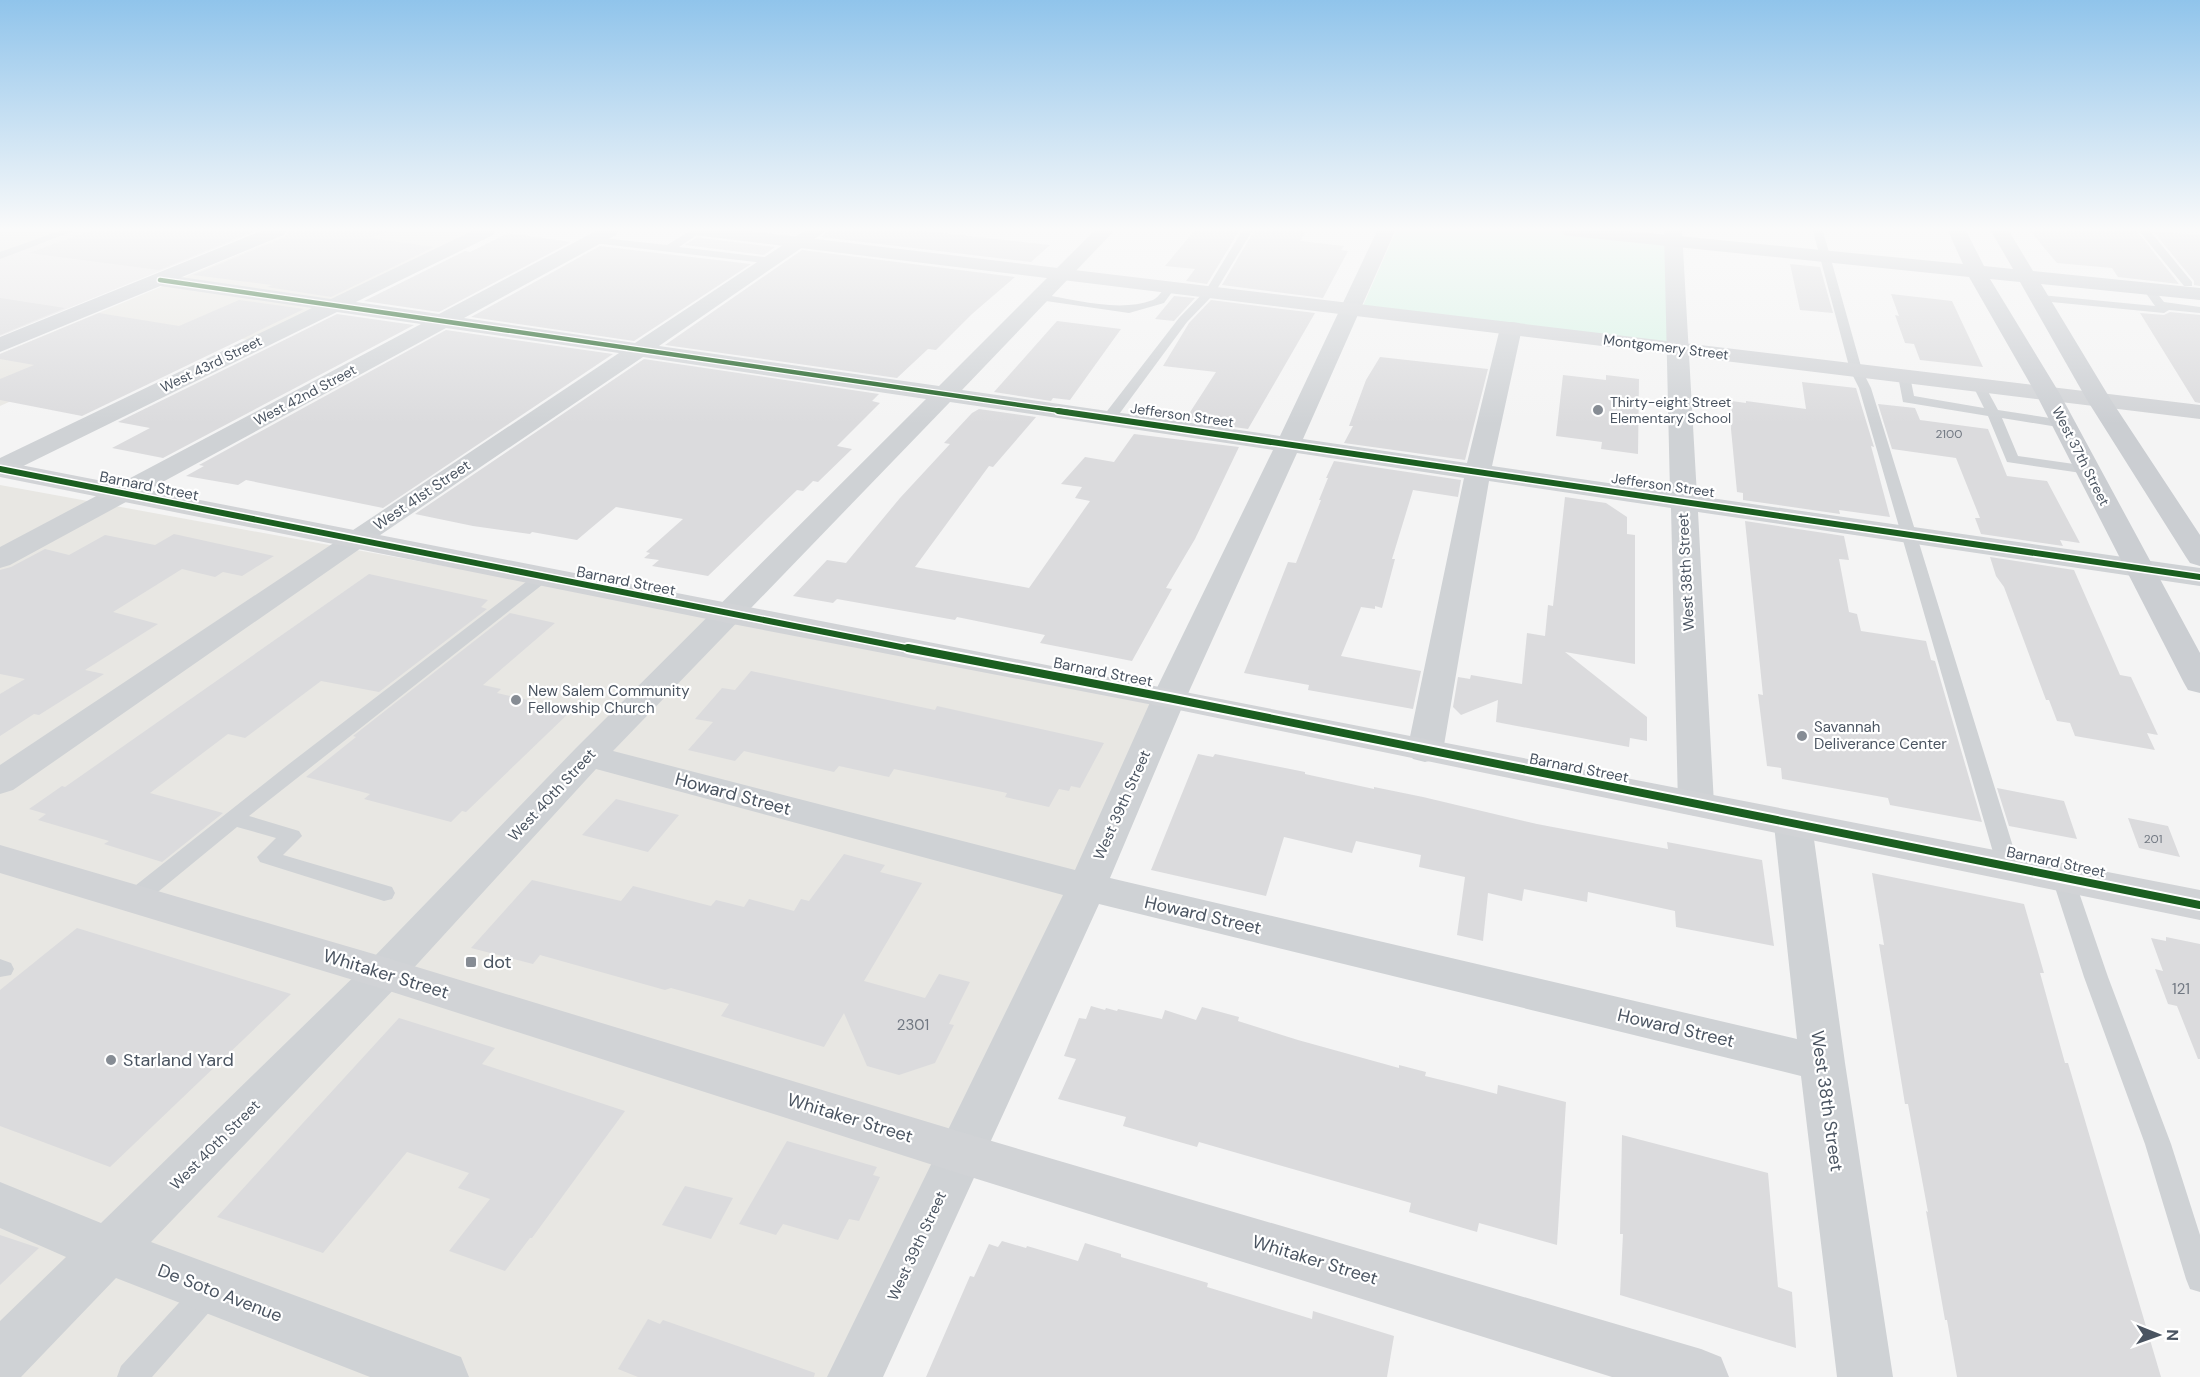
<svg xmlns="http://www.w3.org/2000/svg" width="2200" height="1377" viewBox="0 0 2200 1377" font-family="'DM Sans',sans-serif">
<rect width="100%" height="100%" fill="#f4f4f4"/>
<!-- commercial -->
<path fill="#e8e7e3" d="M0 231H61L0 253Z
M295 231H476L249 340 172 329 0 406V354Z
M0 485 1169 698 864 1377H0Z"/>
<!-- education -->
<path fill="#e6e5e6" d="M76 231H258L0 336V258Z"/>
<!-- green -->
<path fill="#d8f3e6" d="M1396 231H1602L1669 238 1672 345 1362 308Z"/>
<!-- building -->
<path fill="#dbdbdd" d="M89 231H254L159 270 29 253Z
M289 231H387L371 238 434 247 331 297 267 287 272 285 193 275 285 237Z
M828 231H926L1050 245 1031 262 821 237Z
M1194 231H1239L1207 284 1186 281 1195 269 1165 266Z
M1254 231H1306L1300 241 1344 246 1341 250 1348 251 1323 298 1222 285Z
M2030 231H2137L2179 284 2118 277 2112 268 2057 263Z
M2153 231 2200 235V286L2194 285V281Z
M508 233 571 242 439 312 364 301 465 251 470 252Z
M697 237 702 238 775 247 764 255 685 245Z
M600 246 649 252 751 264 634 341 471 317Z
M802 250 1015 277 972 314 936 350 928 349 897 378 665 345Z
M1790 264 1820 267 1833 313 1800 310Z
M1891 294 1952 301 1983 367 1920 360 1914 344 1905 343 1895 315 1899 316Z
M1174 296 1195 298 1174 321 1155 319Z
M0 298 65 308 0 335Z
M239 300 304 309 82 416 0 400V379L34 365 0 359V354L99 313 179 326Z
M1211 300 1315 313 1248 429 1185 420 1216 372 1163 366 1189 323Z
M2170 312 2200 315V403L2195 402 2140 313 2164 315Z
M337 314 414 325 163 458 112 448 150 428 118 422Z
M1057 321 1121 329 1070 400 1053 398 1051 401 994 392Z
M446 330 613 354 383 508 246 480 238 485 186 476 204 466 199 465Z
M1380 357 1488 369 1465 460 1344 443 1353 426H1349L1366 380Z
M644 359 879 394 872 401 880 403 837 446 852 449 818 482 813 481 803 491 797 490 708 576 652 566 659 560 644 558 650 553 646 552 683 519 616 507 577 540 532 532 530 534 473 526 415 514Z
M1563 375 1606 380V375L1639 379 1638 454 1601 449 1602 442 1556 436Z
M1802 382 1856 388 1874 447 1871 446 1890 517 1839 510 1840 514 1743 500V493L1737 492 1731 429 1732 401 1746 403V401L1806 409Z
M1878 404 1915 408 1920 420 1988 429 2007 476 2047 481 2080 543 2060 540 2063 546 1981 534 1975 518H1980L1956 458 1892 449Z
M979 409 1036 417 993 467 989 466 915 567 1029 588 1090 501 1075 498 1082 487 1061 484 1085 457 1114 462 1134 434 1239 447 1195 539 1166 588 1172 589 1132 661 1040 643 1045 635 957 617 955 620 837 599 833 603 793 596 827 560 846 563 900 498 950 444 944 443 972 413Z
M1334 461 1461 480 1458 497 1413 490 1392 559H1395L1382 608 1375 606V609L1361 607 1341 656 1421 671 1413 709 1308 690 1309 685 1244 673 1288 562 1296 563 1321 500H1319L1328 478H1326Z
M1565 497 1606 503 1627 517V534L1635 535V664L1565 652 1647 717V741L1630 738 1629 747 1496 722 1498 700 1461 715 1453 707 1458 677 1470 679 1471 675 1522 684 1527 633 1545 636 1548 605 1553 606Z
M1745 521 1844 536 1849 560 1839 559 1849 612 1857 614 1861 631 1926 641 1931 660 1935 661 1982 822 1890 805 1888 798 1782 779 1781 768 1767 766 1758 694 1763 695Z
M174 534 274 556 242 576 223 572 215 577 182 569 113 612 158 624 85 670 104 674 39 715 34 714 0 736V694L25 679 0 674V570L11 567 45 549 69 555 105 535 155 545Z
M1990 557 2074 570 2120 675 2131 677 2158 735 2147 733 2155 750 2075 736 2070 723 2057 721 2049 700H2046L2004 587 1996 576Z
M369 574 488 600 481 607 487 609 379 692 321 681 245 738 228 734 150 793 223 813 162 862 104 844 109 841 38 820 46 814 29 809 62 786 65 787Z
M510 613 555 623 483 685 501 689 497 693 572 710 466 812 462 811 451 822 364 799 370 794 306 777 356 737 353 736Z
M751 671 935 710 937 706 1104 743 1080 788 1071 786 1069 791 1059 789 1049 807 1005 797 1007 793 894 769 889 777 839 766 834 772 744 751 735 761 688 750 713 722 695 719 722 688 735 690Z
M1198 754 1213 757 1215 754 1305 772V774L1374 789V787L1423 797 1537 824 1668 849 1667 842 1762 860 1774 946 1676 927 1675 911 1588 892 1587 902 1524 889 1522 901 1488 893 1483 941 1457 935 1465 877 1419 867 1421 855 1356 841 1352 853 1284 837 1266 896 1151 870Z
M1997 788 2064 801 2077 839 2009 826Z
M616 799 679 815 648 852 582 835Z
M2128 818 2168 826 2180 857 2139 848Z
M844 854 885 865 880 872 922 883 864 981 925 998 939 974 970 982 949 1024 954 1025 935 1063 899 1075 867 1066 844 1013 824 1047 721 1016 729 1004 671 988 665 990 540 955 533 964 471 948 532 880 621 901 633 886 711 906 716 900 744 907 749 899 794 911 801 899 809 901Z
M1872 873 2024 904 2044 973H2040L2065 1063H2068L2161 1377H1957L1947 1320H1945L1926 1211 1928 1212 1908 1104H1905L1879 944 1884 945Z
M77 928 291 994 110 1167 0 1126V990Z
M2166 937 2200 944V1059H2198L2177 1006 2168 1004 2155 969 2163 971 2151 938 2166 941Z
M1091 1006 1105 1010 1106 1008 1117 1011 1118 1009 1162 1019 1165 1010 1196 1020 1202 1007 1239 1017 1238 1021 1298 1040 1399 1068V1065L1426 1072 1425 1076 1466 1086 1497 1094 1498 1085 1566 1102 1557 1245 1479 1223 1477 1232 1409 1212 1411 1203 1199 1142 1197 1147 1123 1126 1126 1117 1058 1099 1076 1059 1064 1056 1079 1018 1086 1019Z
M399 1018 495 1048 482 1064 625 1111 532 1238H530L505 1271 449 1251 490 1199 458 1188 469 1173 407 1152 323 1253 217 1217Z
M1622 1135 1768 1173 1778 1287 1792 1292 1796 1348 1620 1295 1623 1234H1620Z
M787 1141 877 1167 873 1175 880 1177 859 1221 849 1219 838 1240 783 1224 776 1235 739 1224Z
M685 1186 733 1198 711 1239 662 1225Z
M0 1235 39 1248 0 1285Z
M1002 1241 1026 1248 1027 1246 1078 1261 1085 1243 1121 1254V1257L1208 1283 1207 1287 1312 1319 1313 1311 1394 1336 1387 1377H926L970 1276 974 1277 989 1244 998 1247Z
M648 1319 660 1324 663 1320 815 1373 814 1377H638L618 1369Z"/>
<g fill="none" stroke-linecap="round" stroke-linejoin="round">
<!-- lane -->
<path fill="#cfd2d5" fill-rule="evenodd" d="M59 231H74L0 259V252Z
M690 231H703L679 247 772 258 777 261 772 264 594 243 589 240 594 237 667 245Z
M1242 231H1252L1214 294 1187 322 1114 421H1104L1102 418 1104 415 1179 318 1206 290Z
M1813 231H1823L1862 370 1871 388 2019 866 2015 871 2008 873 2001 871 1997 866 1859 388 1850 370Z
M2139 231H2150L2192 282V286H2184Z
M1170 285 1175 288 1164 303 1129 313 1039 300 1033 297 1039 294C1075 299 1118 313 1153 300 1160 297 1162 288 1170 285Z
M2148 286 2152 287 2164 302 2200 307V313L2169 310 2164 313 2041 301 2035 298 2041 295 2155 306 2143 289Z
M1904 372 1910 376 1914 396 1984 408 1973 386 1979 382 1985 386 1998 410 2069 421 2071 424 2064 428 2002 418 2018 456 2088 466 2095 470 2088 474 2007 462 1988 416 1903 402 1898 376Z
M541 573 549 578 547 581 249 816 299 831 302 836 283 855 392 887 395 893 392 899 384 901 260 862 257 857 276 838 237 827 142 905 134 907 126 905 123 899 126 893 289 764 535 575Z
M2063 870 2071 873 2074 878 2108 977 2171 1144 2200 1235V1292L2190 1289 2186 1279 2145 1144 2084 977 2052 878 2055 873Z
M0 959 11 963 14 969 11 975 0 977Z
M209 1277 219 1281 223 1291 219 1301 152 1377H117L121 1366 199 1281Z"/>
<!-- street -->
<path fill="#cfd2d5" fill-rule="evenodd" d="M472 231H496L493 235 356 302 439 314 596 231H619L616 235 464 318 635 343 804 231H826L659 346 939 386 1094 231H1114L962 390 1280 436 1377 231H1395L1303 439 1467 463 1500 328 1503 323 1511 322 1519 323 1522 328 1492 466 1670 492 1664 231H1682L1697 496 2200 568V586L1698 512 1714 804 1709 813 1696 816 1683 813 1678 804 1671 508 1489 481 1443 751 1437 759 1425 762 1413 759 1407 751 1464 478 1297 453 1186 698 1110 878 1797 1039 1774 825 1780 816 1793 812 1806 816 1812 825 1845 1063 1893 1377H1837L1801 1076 1099 904 883 1377H827L1063 895 596 769 399 984 151 1242 461 1357 469 1377H370L116 1278 21 1377H0V1321L66 1257 0 1228V1182L101 1223 369 962 576 748 926 399 643 357 364 546 13 790 0 794V765L619 353 446 328 10 565 0 568V547L421 324 337 312 9 473 0 476V458L312 308 160 286 153 284 150 280 153 276 160 274 331 299ZM950 402 1273 450 1152 698 1075 870 613 751Z"/>
<!-- secondary -->
<path fill="#d1d3d6" fill-rule="evenodd" d="M693 231H750L2200 405V419L702 236 696 235Z
M0 461 2200 890V920L1169 708 727 623 0 477Z
M0 845 384 957 961 1132 1701 1349 1721 1357 1729 1377H1612L961 1174 383 989 0 873Z"/>
<!-- primary -->
<path fill="#cbced2" fill-rule="evenodd" d="M261 231H287L284 235 0 352V337Z
M1561 231H1629L1963 264 1948 231H1966L1984 266 2013 269 1991 231H2009L2033 271 2200 288V300L2041 284 2111 400 2200 535V566L2190 563 2186 557 2087 400 2020 282 1990 279 2060 394 2200 653V693L2188 690 2184 683 2036 394 1969 277 1570 236 1564 235Z"/>
<defs>
<path id="cycleway-far2" d="M160 280 1068 412"/>
<path id="cycleway-far1" d="M1058 411 2200 577
M0 469 916 650"/>
<path id="cycleway" d="M908 648 1169 698 2200 905"/>
</defs>
<!-- cycleway-far2 casing -->
<use href="#cycleway-far2" stroke="#fff" stroke-width="7"/>
<!-- cycleway-far1 casing -->
<use href="#cycleway-far1" stroke="#fff" stroke-width="9"/>
<!-- cycleway casing -->
<use href="#cycleway" stroke="#fff" stroke-width="12"/>
<!-- cycleway-far2 -->
<use href="#cycleway-far2" stroke="#1b5e20" stroke-width="4.5"/>
<!-- cycleway-far1 -->
<use href="#cycleway-far1" stroke="#1b5e20" stroke-width="6"/>
<!-- cycleway -->
<use href="#cycleway" stroke="#1b5e20" stroke-width="8"/>
</g>
<!-- sky -->
<linearGradient id="sky" x2="0" y2="1"><stop stop-color="#90c4eb"/><stop offset="0.54" stop-color="#fafafa"/><stop offset="1" stop-color="#fafafa" stop-opacity="0"/></linearGradient>
<rect width="2200" height="424" fill="url(#sky)"/>
<!-- markers -->
<g fill="#868c94" stroke="#fff" stroke-width="2">
<circle cx="1598" cy="410" r="6"/>
<circle cx="516" cy="700" r="6"/>
<circle cx="1802" cy="736" r="6"/>
<rect x="465" y="956" width="12" height="12" rx="3"/>
<circle cx="111" cy="1060" r="6"/>
</g>
<g text-anchor="middle" dominant-baseline="central" stroke-width="4.5" stroke-linejoin="round" paint-order="stroke">
<!-- number labels -->
<g font-size="12" fill="#707781">
<text x="1949" y="434">2100</text>
<text x="2153" y="839">201</text>
</g>
<!-- far-street labels -->
<g font-size="14" fill="#4a5461" stroke="#fff">
<text transform="translate(1666 347) rotate(7)">Montgomery Street</text>
<text transform="translate(211 364) rotate(-26)">West 43rd Street</text>
<text transform="translate(305 395) rotate(-28)">West 42nd Street</text>
<text transform="translate(1182 415) rotate(8)">Jefferson Street</text>
<text transform="translate(2081 456) rotate(63)">West 37th Street</text>
<text transform="translate(1663 485) rotate(8)">Jefferson Street</text>
</g>
<!-- far-poi labels -->
<g font-size="14" fill="#4a5461" stroke="#fff" text-anchor="start">
<text x="1610" y="402">Thirty-eight Street<tspan x="1610" dy="16">Elementary School</tspan></text>
</g>
<!-- street labels -->
<g font-size="15" fill="#4a5461" stroke="#fff">
<text transform="translate(149 486) rotate(11)">Barnard Street</text>
<text transform="translate(422 495) rotate(-34)">West 41st Street</text>
<text transform="translate(1686 572) rotate(-93)">West 38th Street</text>
<text transform="translate(626 581) rotate(11)">Barnard Street</text>
<text transform="translate(1103 672) rotate(11)">Barnard Street</text>
<text transform="translate(1579 768) rotate(11)">Barnard Street</text>
<text transform="translate(552 795) rotate(-47)">West 40th Street</text>
<text transform="translate(1122 805) rotate(-66)">West 39th Street</text>
<text transform="translate(2056 862) rotate(12)">Barnard Street</text>
<text transform="translate(215 1145) rotate(-45)">West 40th Street</text>
<text transform="translate(917 1246) rotate(-65)">West 39th Street</text>
</g>
<!-- poi labels -->
<g font-size="15" fill="#4a5461" stroke="#fff" text-anchor="start">
<text x="528" y="691">New Salem Community<tspan x="528" dy="17">Fellowship Church</tspan></text>
<text x="1814" y="727">Savannah<tspan x="1814" dy="17">Deliverance Center</tspan></text>
</g>
<!-- near-number labels -->
<g font-size="15" fill="#707781">
<text x="2181" y="989">121</text>
<text x="913" y="1025">2301</text>
</g>
<!-- near-street labels -->
<g font-size="18" fill="#4a5461" stroke="#fff">
<text transform="translate(733 794) rotate(15)">Howard Street</text>
<text transform="translate(1203 915) rotate(13)">Howard Street</text>
<text transform="translate(386 974) rotate(17)">Whitaker Street</text>
<text transform="translate(1676 1028) rotate(13)">Howard Street</text>
<text transform="translate(1827 1101) rotate(82)">West 38th Street</text>
<text transform="translate(850 1118) rotate(17)">Whitaker Street</text>
<text transform="translate(1315 1260) rotate(17)">Whitaker Street</text>
<text transform="translate(220 1293) rotate(21)">De Soto Avenue</text>
</g>
<!-- near-poi labels -->
<g font-size="18" fill="#4a5461" stroke="#fff" text-anchor="start">
<text x="483" y="962">dot</text>
<text x="123" y="1060">Starland Yard</text>
</g>
</g>
<!-- north arrow -->
<g transform="translate(2158 1335) rotate(91)" stroke="#ffffff" stroke-width="4.5" paint-order="stroke">
<path d="M0-4.5L10 22L0 15L-10 22Z" fill="#4a5461"/>
<text y="-9" font-size="16" font-weight="bold" text-anchor="middle" fill="#4a5461">N</text>
</g>
</svg>
